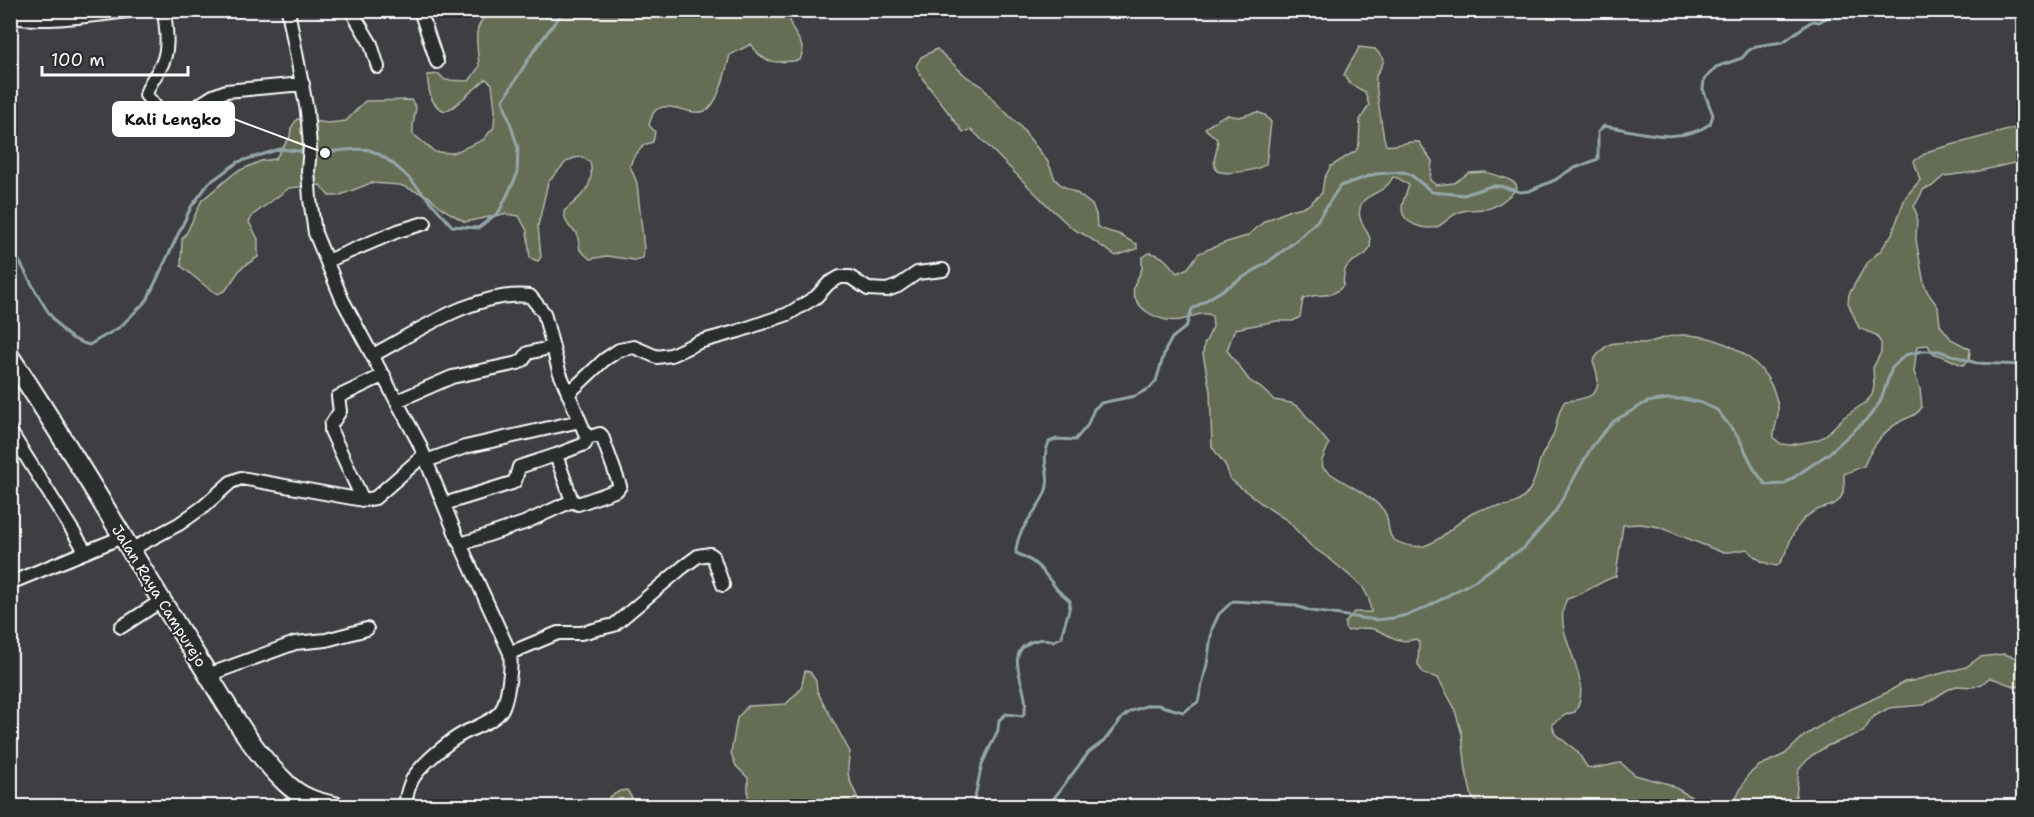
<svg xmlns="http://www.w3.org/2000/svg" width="2034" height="817" viewBox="0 0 2034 817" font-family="'Shantell Sans',sans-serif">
<rect width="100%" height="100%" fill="#3e3e43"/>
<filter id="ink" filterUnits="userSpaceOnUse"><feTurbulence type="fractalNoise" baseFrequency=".0167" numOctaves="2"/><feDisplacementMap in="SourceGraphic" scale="12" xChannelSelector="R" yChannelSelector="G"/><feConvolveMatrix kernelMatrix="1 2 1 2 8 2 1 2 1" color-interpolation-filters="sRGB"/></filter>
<g filter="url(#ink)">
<!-- green -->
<path fill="#656e54" stroke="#b2b6aa" stroke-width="1.5" d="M507 10 793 11C782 33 810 37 800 60 777 63 764 66 751 44L730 55C726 69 719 105 705 111 690 117 666 98 654 112 652 115 650 122 649 125L655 132 653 142 644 145 633 158 630 166 637 183 644 249 643 258 634 260 607 256 590 259 580 250 577 233C568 227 565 222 564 211 581 197 596 186 590 162L582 157 574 158 566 162 548 182 538 226 541 257 538 261 530 258 527 231 519 216 504 214 465 222 443 209 428 196 400 185 371 183 338 196H329L320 185 289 188 253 215 249 222 258 239V257L241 268 226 290 218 294 209 289 181 266 182 239 187 232 202 200 236 172 261 161 275 159 290 137 291 128 297 119 328 123 346 121 365 101 411 100 416 107 413 125V134L435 152 453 153 483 140 494 127 495 110 492 84 486 79 453 107 445 111C429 105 429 90 427 75L439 74 445 80 469 81 479 67C479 52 470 26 487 16 493 13 501 12 507 10Z
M1359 47 1375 49 1384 59C1383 68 1378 69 1376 76 1375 82 1383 138 1386 145 1395 148 1407 140 1419 142L1432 161 1430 180 1436 185 1454 183 1469 173 1486 172 1508 179 1516 184 1517 189C1509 196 1497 208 1486 209 1479 210 1470 209 1463 211 1453 213 1447 221 1439 226 1427 232 1402 224 1402 208 1402 201 1407 192 1409 185L1398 178 1393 177C1384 195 1368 192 1362 203 1352 222 1374 231 1370 247 1367 259 1351 258 1346 268 1343 272 1344 281 1343 286 1327 302 1320 290 1303 299L1300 317 1293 321H1277L1235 329 1227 350 1249 380 1261 388 1274 400 1291 403 1299 407 1329 444 1322 460 1323 468C1340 482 1363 490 1380 506 1392 517 1385 531 1393 539 1399 544 1416 548 1424 546 1444 540 1458 519 1477 511 1497 502 1516 513 1530 489 1536 479 1537 471 1540 460 1543 451 1550 443 1553 435 1558 423 1557 411 1565 401 1595 399 1605 392 1593 361 1611 335 1618 344 1645 343 1655 342 1667 335 1680 335 1724 334 1771 361 1778 407 1780 418 1773 427 1774 438L1781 444 1790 445 1817 440 1825 436 1844 417 1866 402 1872 395 1874 386 1873 368 1881 352V343L1876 335 1859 328 1848 303 1849 294 1867 263 1881 250 1892 234 1905 198 1920 180 1914 161 1929 151 2023 126V161L1975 172 1944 176 1931 187 1924 189 1914 207 1917 215 1916 240 1924 284 1928 293 1938 307 1940 325 1951 339 1970 349 1969 361 1963 365C1952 362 1944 354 1933 354L1928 345 1917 346 1914 372 1920 389 1922 407C1917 415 1912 416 1903 420 1883 430 1872 446 1864 466L1844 474C1844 481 1845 491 1841 497 1836 508 1822 506 1813 512 1808 515 1802 521 1799 525 1788 537 1789 555 1777 566 1765 565 1755 558 1747 549L1730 552H1721L1659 527 1641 524 1623 525 1616 576C1597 583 1586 593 1567 599 1548 633 1597 676 1575 712L1567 714 1552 724 1555 734 1577 751 1587 767C1599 770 1609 764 1621 763L1635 775 1669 784 1693 798 1721 806H1481L1472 797 1466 771 1462 734 1454 707 1438 678 1424 674 1418 665 1419 642 1416 639C1394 646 1387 630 1368 628 1362 628 1354 630 1348 631L1345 628V623L1354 612H1371L1369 599 1362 586 1331 560 1311 546 1288 521 1262 504 1230 479 1226 466 1212 447 1210 391 1203 354 1204 345 1213 327 1212 316C1203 310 1190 318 1181 320 1163 323 1140 313 1134 295 1131 285 1140 277 1142 268 1142 265 1142 261 1142 258L1149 253C1163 254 1168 263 1177 273L1188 268 1199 253 1224 243 1247 236 1265 221 1290 210 1307 206 1322 193 1324 179 1331 166 1356 151 1359 144 1360 120 1369 105 1365 92 1349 83 1344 75C1348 65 1355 57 1359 47Z
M937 49 967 77 982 86 993 100 1020 126 1048 162 1055 179 1061 185 1078 194 1092 205 1096 214 1097 226C1104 231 1110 231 1118 234 1124 237 1130 241 1137 244V249L1116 256 1085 235 1073 229 1049 207 972 130 963 132 923 79 916 66 921 57Z
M1257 112 1265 115 1271 122 1266 164C1258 171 1227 175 1217 171 1209 158 1222 148 1216 138 1213 134 1208 133 1205 128L1223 116 1228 115 1239 117Z
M2004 654 2023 660V687C2008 687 2003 680 1989 678L1982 684 1973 687 1956 686 1947 690 1924 705 1889 708 1873 717 1863 732 1827 746 1811 756 1799 769 1796 796 1789 802 1772 798 1764 799 1756 806H1734L1736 798 1748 775 1759 766 1785 754 1804 736 1834 717 1888 692 1904 682 1912 681 1966 667 1980 657Z
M805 671 810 672 816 681 817 691 850 752C844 780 852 782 861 806H746L748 803V778L736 766 731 753 737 718 748 706 786 704 801 689Z
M627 790 636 804 641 806H607L609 797 620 791Z"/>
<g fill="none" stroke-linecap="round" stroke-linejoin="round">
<!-- stream -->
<path stroke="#94a6a9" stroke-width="3" d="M313 152C327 153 360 147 369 150 398 159 431 203 452 226L478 228 499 212 517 175 518 148 503 100 533 52 561 14 566 10
M10 245C26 270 48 323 72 338 77 341 83 343 89 345L120 327 147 300 191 207 209 183 238 162 280 149 307 152
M973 806 982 764 998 730 999 720 1006 714 1023 716C1035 694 999 655 1031 642 1040 639 1045 638 1054 641L1062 637C1063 624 1070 614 1070 601 1066 596 1059 593 1056 588 1041 569 1039 563 1016 553 1016 529 1036 514 1045 493 1053 473 1039 464 1049 442L1057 439 1075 440 1087 426 1094 409 1101 403 1135 396 1150 388 1156 381 1165 351 1172 338 1186 327 1192 309 1268 262 1297 240 1317 221 1340 186 1375 174 1403 172 1411 175 1432 192 1464 195 1491 186H1500L1520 192 1529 191 1555 180 1570 170 1598 159V132L1604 126C1639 131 1678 146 1710 124L1713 115 1703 89 1704 80 1716 67 1742 58 1748 51 1756 46 1783 42 1809 23 1813 21 1819 22 1841 10
M1048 806 1089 752 1104 741 1123 717 1131 711 1149 705H1158L1183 712 1198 702 1207 664 1212 629 1219 614 1233 601 1293 605 1311 611 1376 620 1393 618 1411 614 1427 607 1476 580 1506 558 1523 549 1555 512 1591 448 1602 434 1614 421 1647 402 1667 399H1684L1702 403 1717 410 1739 438 1754 469 1766 485 1784 484 1828 454 1869 417 1880 402 1892 368 1905 355 1922 351H1939L1976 363 2024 365"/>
<defs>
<path id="minor" d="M164 10C166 29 170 49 161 66 156 76 148 84 146 95L168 122 175 120 213 96 226 91 303 84
M288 10 307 111 310 146 308 171 310 199 315 233 342 299 419 443 457 537 510 653C512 665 508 702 500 712 492 722 475 727 464 733 450 740 419 766 412 780 408 788 406 797 405 806
M351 10 371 44 378 67
M420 10 437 62
M10 17C53 23 97 14 139 10
M327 261 398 231 425 223
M373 355C418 331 477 290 530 296L544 313 559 371 587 438 585 444 556 455 572 501 524 523 461 544
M568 394 604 360 619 350 634 347 657 357 671 355 699 342 739 331 788 314 816 297 829 283 840 277H850L868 289 887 290 898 286 917 273 943 270
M397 401 452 377 518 363 523 360 528 353 553 347
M10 431 86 552
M426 461 465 447 580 421
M363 500 375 498 424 455
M572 501 578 504 617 490 620 486 602 436 600 434 587 438
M444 504 512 483 515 481 519 467 556 455
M130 550 179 524 203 507 231 482 241 478 363 500 331 431V425L340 411 338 397 384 375
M10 583 122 537
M121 627 161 601
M510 653 558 633H581L614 625 683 567 698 556 710 554 713 556 723 585
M208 675 295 643 326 640 367 629"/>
<path id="primary" d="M10 357C77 456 135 561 200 662 226 703 250 749 286 783 300 797 316 802 335 806"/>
</defs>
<!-- minor casing -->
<use href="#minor" stroke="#fff" stroke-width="16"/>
<!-- primary casing -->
<use href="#primary" stroke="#fff" stroke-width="22"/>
<!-- minor -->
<use href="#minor" stroke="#2a2d2e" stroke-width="12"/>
<!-- primary -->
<use href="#primary" stroke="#2a2d2e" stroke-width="18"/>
</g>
</g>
<g text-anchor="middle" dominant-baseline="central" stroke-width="4.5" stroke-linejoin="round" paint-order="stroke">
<!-- street labels -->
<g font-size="15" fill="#fff" stroke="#2a2d2e">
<text transform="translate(159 596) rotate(58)">Jalan Raya Campurejo</text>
</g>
</g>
<!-- callouts -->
<path fill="none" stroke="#fff" stroke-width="2" d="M325 153L234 119"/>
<circle fill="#fff" stroke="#2a2d2e" stroke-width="2" cx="325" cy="153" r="6"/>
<rect fill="#fff" stroke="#fff" stroke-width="2" x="113" y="102" width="121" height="34" rx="6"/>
<g font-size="16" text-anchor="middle" font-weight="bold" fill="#111">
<text x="173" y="125">Kali Lengko</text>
</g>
<!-- margin -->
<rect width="2034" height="817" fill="none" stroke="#2a2d2e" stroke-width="36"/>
<rect x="18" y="18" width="1998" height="781" fill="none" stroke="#fff" stroke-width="2" filter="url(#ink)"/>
<!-- scale -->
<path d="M42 66v9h146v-9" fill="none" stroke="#ffffff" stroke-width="3"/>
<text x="51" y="66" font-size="18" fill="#ffffff" stroke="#2a2d2e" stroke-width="4.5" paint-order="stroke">100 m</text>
</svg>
